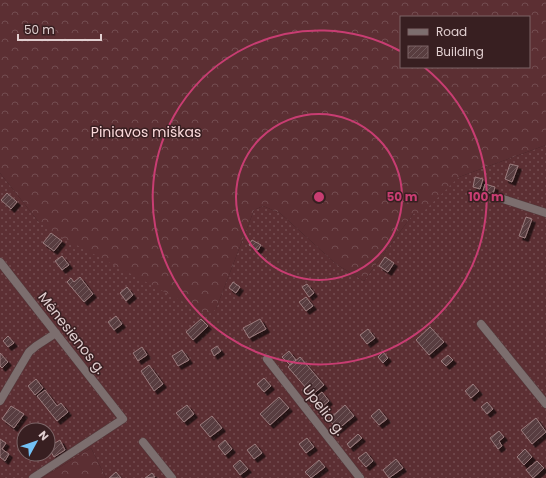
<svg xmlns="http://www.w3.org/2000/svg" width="546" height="478" viewBox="0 0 546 478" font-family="Poppins,sans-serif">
<defs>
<pattern id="grass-dots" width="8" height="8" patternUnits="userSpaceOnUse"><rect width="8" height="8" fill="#5c2f33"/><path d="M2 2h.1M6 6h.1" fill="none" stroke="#734c50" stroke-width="1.8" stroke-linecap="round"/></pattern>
<pattern id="forest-crowns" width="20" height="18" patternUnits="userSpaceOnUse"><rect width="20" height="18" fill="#5c2f33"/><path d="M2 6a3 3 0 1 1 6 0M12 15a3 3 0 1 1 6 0" fill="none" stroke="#734c50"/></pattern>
<pattern id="building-hatch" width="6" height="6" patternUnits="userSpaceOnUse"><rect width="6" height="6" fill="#583d3f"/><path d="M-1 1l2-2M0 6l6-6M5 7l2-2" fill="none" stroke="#70585a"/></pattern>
<filter id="shadow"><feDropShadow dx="3.5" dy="3.5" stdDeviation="0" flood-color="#0009"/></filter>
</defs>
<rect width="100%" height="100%" fill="#381f21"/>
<!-- grass -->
<path fill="url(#grass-dots)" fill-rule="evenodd" d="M546 145V478H106L91 448 42 478H0V173L38 221 216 309 254 210 263 206 280 213 336 264 364 281 413 214 459 177ZM24 430H48V454H24Z"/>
<!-- forest -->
<path fill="url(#forest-crowns)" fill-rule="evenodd" d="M0 0H546V145L459 177 423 212 413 214 364 281 336 264 280 213 263 206 254 210 216 309 211 313 206 314 56 234 38 221 0 173ZM401 17H529V67H401Z
M91 448 106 478H42Z"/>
<!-- building -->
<path fill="url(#building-hatch)" stroke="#9b7c7e" filter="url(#shadow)" d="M510 164 518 166 512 182 505 179Z
M475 177 483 179 480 189 473 187Z
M485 184 495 187 493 194 483 191Z
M7 193 17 202 11 209 1 200Z
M526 217 532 219 525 238 519 236Z
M51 233 62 241 54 251 43 243Z
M252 240 261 245 258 250 249 245Z
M62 256 69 265 62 270 55 261Z
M385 257 394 263 388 272 379 266Z
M80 277 93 294 84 302 67 282 71 278 74 282Z
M233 282 240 287 236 293 229 288Z
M307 284 314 293 309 297 302 287Z
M127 287 133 295 126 301 120 293Z
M306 297 313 306 306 311 299 302Z
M116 316 122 324 114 330 108 322Z
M201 319 208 326 193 340 186 332Z
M260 319 266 329 249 338 243 328Z
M430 327 444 342 429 355 416 340Z
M368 329 375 338 367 344 360 335Z
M8 336 14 343 8 347 3 341Z
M217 346 221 351 214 356 211 350Z
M142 347 147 355 138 361 133 353Z
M182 350 189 360 178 366 172 356Z
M289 351 296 360 290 365 282 357Z
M383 352 388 358 383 363 378 357Z
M0 353 8 362 2 368 0 366Z
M448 355 453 360 446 366 441 361Z
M300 357 324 385 312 395 288 367Z
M149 365 163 384 154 391 141 371Z
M264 378 271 386 264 392 257 384Z
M36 379 43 388 35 395 28 386Z
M473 384 479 391 471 398 465 391Z
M45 390 57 406 61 403 68 412 57 421 37 396Z
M322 392 329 401 322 407 315 398Z
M279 397 289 408 270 425 260 414Z
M487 402 493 409 487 414 481 407Z
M187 405 194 414 184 422 176 413Z
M345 405 354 416 337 430 329 419Z
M11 406 24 414 14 428 2 419Z
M379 409 387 419 379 425 371 416Z
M212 416 222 428 210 437 200 425Z
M536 418 546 432 532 444 521 430Z
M499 431 504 437 499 441 502 446 498 449 490 438Z
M358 434 362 438 350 448 347 444Z
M307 438 314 447 306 453 299 444Z
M0 439 6 443 2 449 9 454 5 461 0 457Z
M60 440 65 450 54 457 48 447Z
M225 440 232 449 225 455 218 446Z
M255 444 262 453 254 459 247 450Z
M525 449 532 457 524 465 517 457Z
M366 452 373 461 366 467 358 458Z
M396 459 403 468 389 478 383 470Z
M240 460 248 469 240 475 233 466Z
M319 460 325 467 311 478 305 472Z
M537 461 544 468 533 478 526 470Z
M116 472 121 478H109Z
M152 473 155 477 145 478Z"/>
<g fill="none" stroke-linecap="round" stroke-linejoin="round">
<defs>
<path id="minor" d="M500 198 546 213
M0 262 123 419 33 478
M481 324 546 404
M267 359 360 478
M0 401 29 352 36 346 56 333
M143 442 172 478"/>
</defs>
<!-- minor casing -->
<use href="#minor" stroke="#533b3d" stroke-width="9"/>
<!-- minor -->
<use href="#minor" stroke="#7c6e6e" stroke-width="8"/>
</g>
<!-- distance rings -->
<g fill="none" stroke="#c83d72" stroke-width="2">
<circle cx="319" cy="197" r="83"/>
<path d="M424 67A167 167 0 1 1 400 51"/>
</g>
<g text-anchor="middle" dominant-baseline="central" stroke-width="3" stroke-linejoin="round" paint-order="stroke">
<!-- park labels -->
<g font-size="14" fill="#fad8da" stroke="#381f21">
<text x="146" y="132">Piniavos miškas</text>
</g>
<!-- street labels -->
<g font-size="14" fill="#e1cfd0" stroke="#381f21">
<text transform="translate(72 333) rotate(52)">Mėnesienos g.</text>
<text transform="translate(324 410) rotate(52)">Upelio g.</text>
</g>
</g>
<circle cx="319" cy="197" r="6" fill="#c83d72" stroke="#381f21" stroke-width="2"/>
<g font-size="12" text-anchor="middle" font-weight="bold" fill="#c83d72" stroke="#381f21" stroke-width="3" stroke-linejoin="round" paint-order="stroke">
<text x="402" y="201">50 m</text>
<text x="486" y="201">100 m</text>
</g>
<!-- legend -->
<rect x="400" y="16" width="130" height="52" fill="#381f21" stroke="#7c6567"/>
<rect x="408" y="29" width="20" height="6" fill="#7c6e6e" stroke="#7c6567"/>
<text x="436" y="36" font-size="12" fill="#e1cfd0">Road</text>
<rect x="408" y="46" width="20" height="12" fill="url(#building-hatch)" stroke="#7c6567"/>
<text x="436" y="56" font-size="12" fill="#e1cfd0">Building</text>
<!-- north arrow -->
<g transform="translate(36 442) rotate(50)"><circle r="19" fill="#381f21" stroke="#7c6567"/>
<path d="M0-3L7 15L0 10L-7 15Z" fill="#73c1f5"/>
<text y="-6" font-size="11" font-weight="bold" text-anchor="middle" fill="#e1cfd0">N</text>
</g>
<!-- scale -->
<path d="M18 34v6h83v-6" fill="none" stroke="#e1cfd0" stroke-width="2"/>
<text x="24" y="34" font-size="12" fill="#e1cfd0" stroke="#381f21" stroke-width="3" paint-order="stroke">50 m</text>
</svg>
